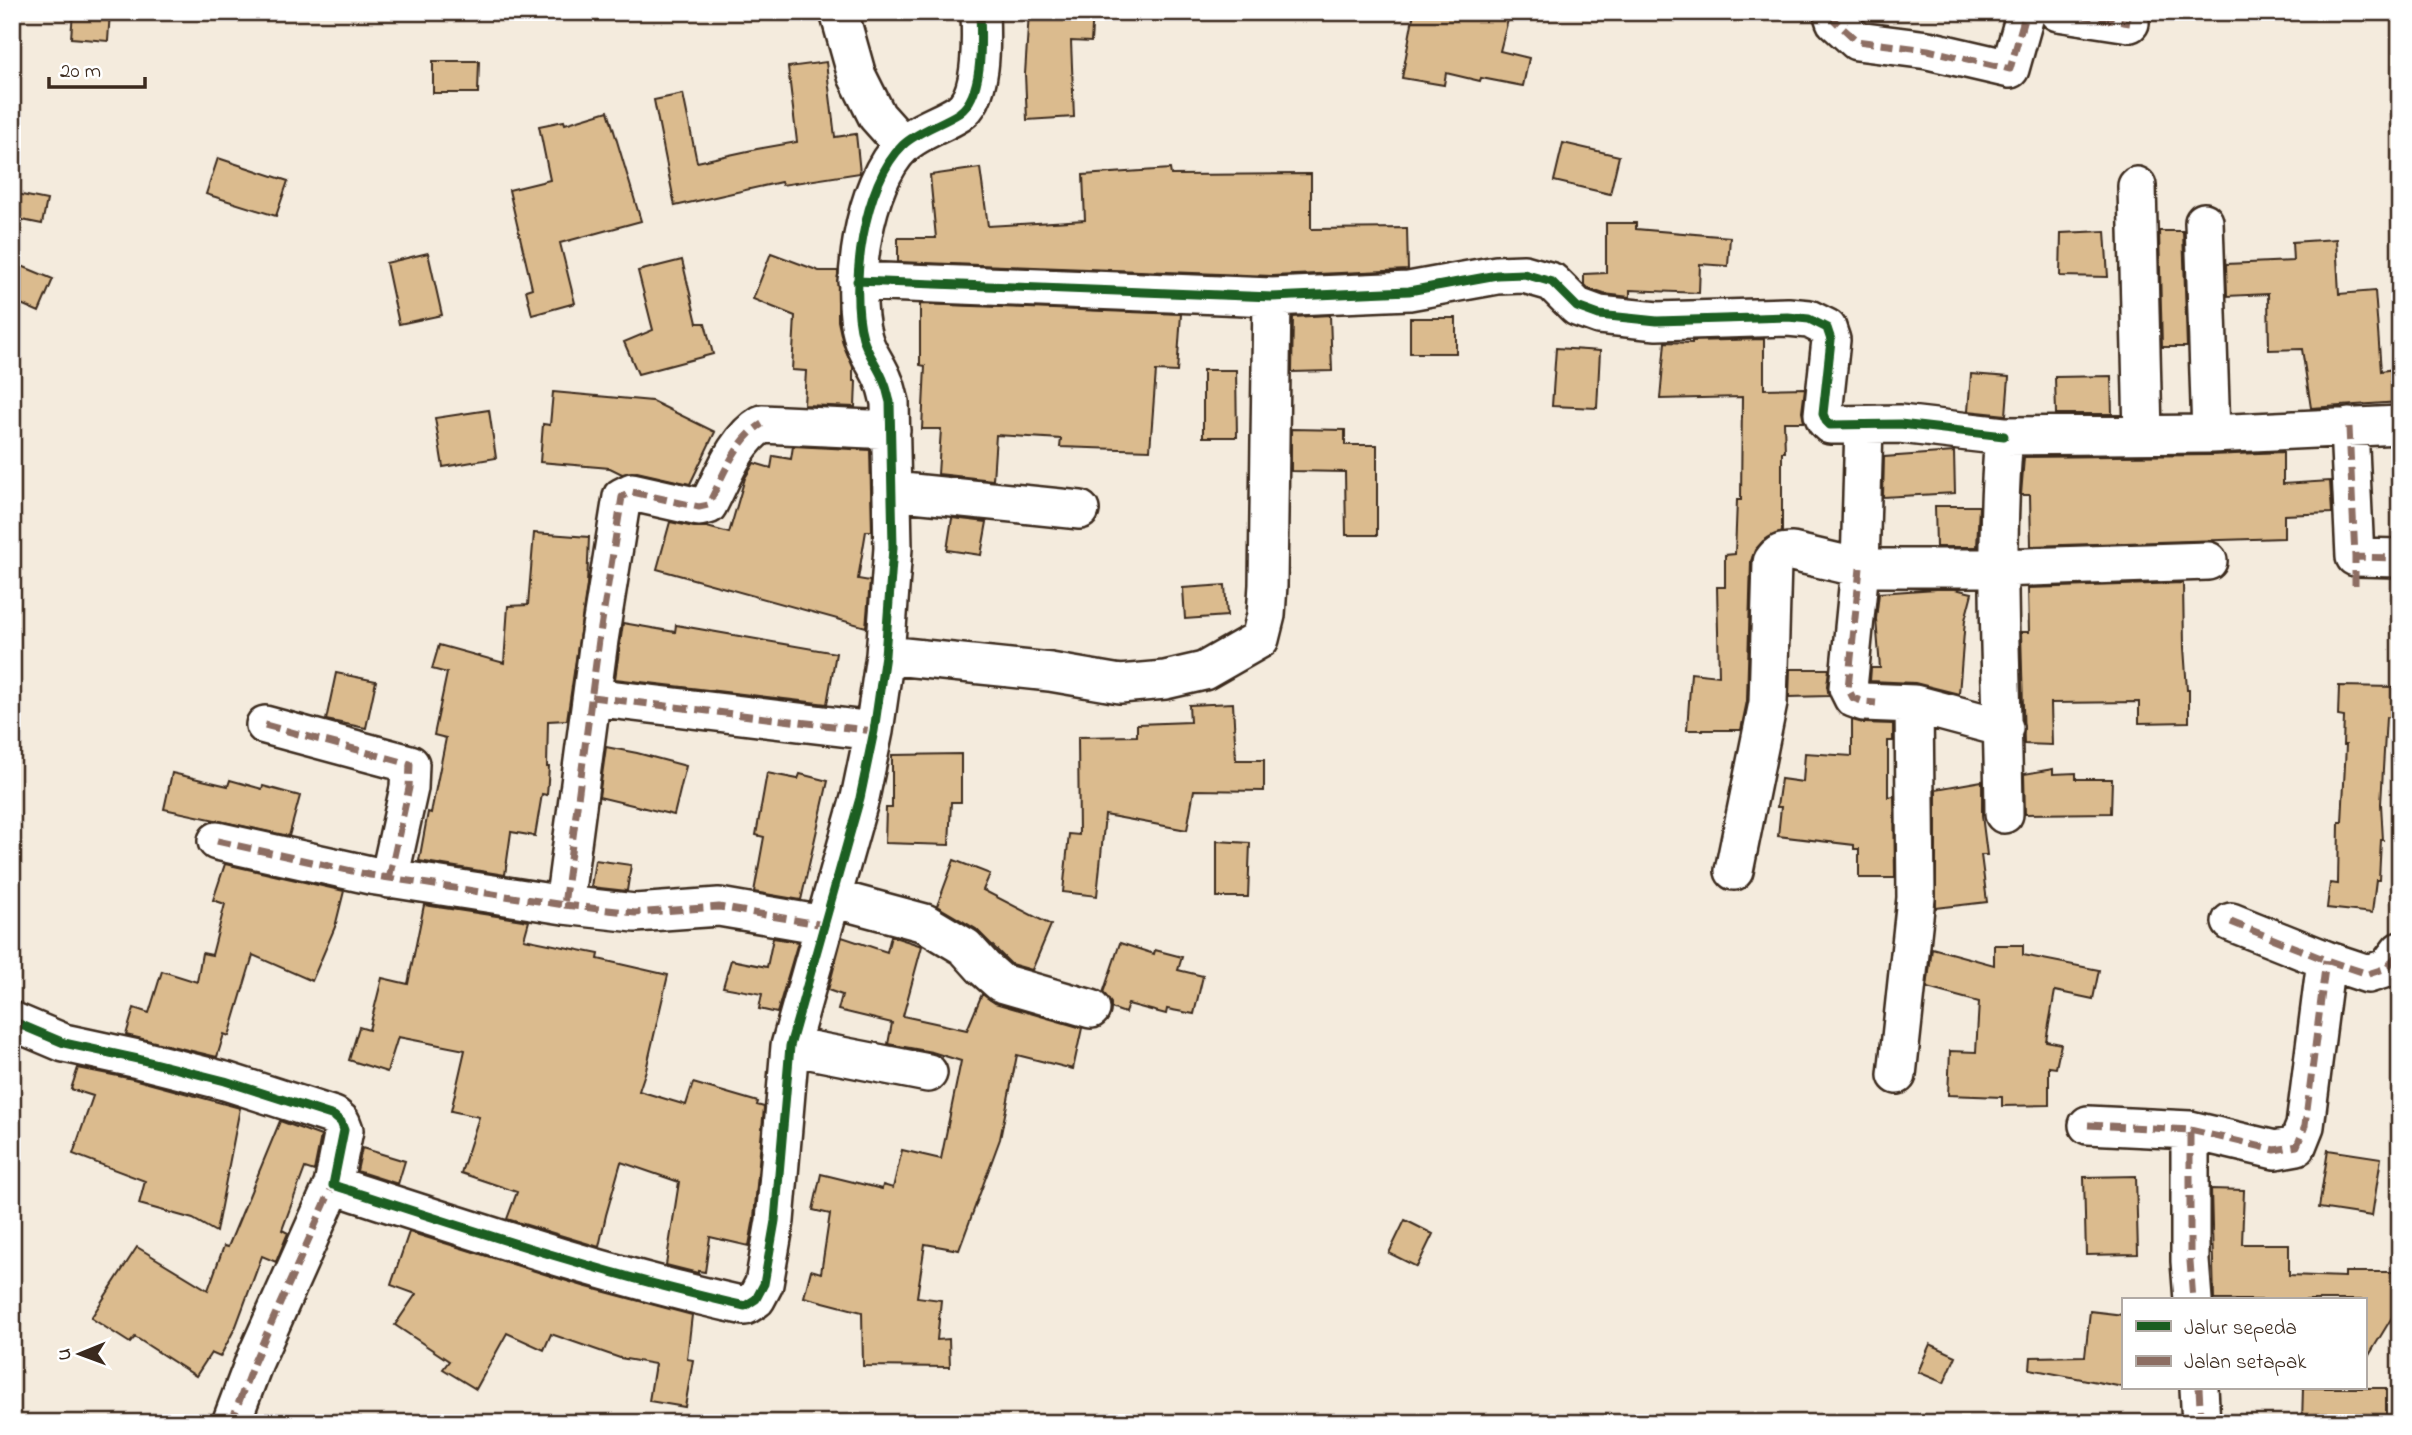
<svg xmlns="http://www.w3.org/2000/svg" width="2412" height="1435" viewBox="0 0 2412 1435" font-family="'Indie Flower',sans-serif">
<rect width="100%" height="100%" fill="#f4ebdd"/>
<filter id="ink" filterUnits="userSpaceOnUse"><feTurbulence type="fractalNoise" baseFrequency=".0143" numOctaves="2"/><feDisplacementMap in="SourceGraphic" scale="14" xChannelSelector="R" yChannelSelector="G"/><feConvolveMatrix kernelMatrix="1 2 1 2 8 2 1 2 1" color-interpolation-filters="sRGB"/></filter>
<g filter="url(#ink)">
<!-- building -->
<path fill="#dbbb8e" stroke="#3b2a1e" stroke-width="2" d="M73 12H110L108 41 71 38Z
M1029 12H1093L1091 42 1071 41 1074 117 1027 120 1025 74Z
M1414 12H1510L1500 51 1529 58 1523 86 1481 78 1480 81 1446 73 1444 85 1402 78Z
M433 61H479L478 93H433Z
M826 62 835 137 856 134 860 173 782 185 781 182 675 206 654 100 683 94 697 162 757 149 797 142 788 67Z
M608 111 641 221 560 243 575 303 532 315 526 290 532 288 509 190 550 180 539 126 564 121 565 124Z
M1563 143 1619 156 1610 194 1554 181Z
M218 158 288 181 276 216 206 194Z
M980 168 988 226 1085 220 1083 175 1170 169 1171 175 1311 174V229L1407 228 1408 270 1272 276 898 262V238H936L930 175Z
M12 193 47 200 42 224 12 218Z
M1606 223H1636V229L1730 237 1728 266 1700 264 1699 293 1630 290V297L1604 294 1589 289 1584 284V274L1606 273Z
M2105 231 2108 277 2060 276 2061 233Z
M2159 231H2183L2187 347H2162Z
M2336 239 2339 294 2375 291 2381 371 2400 368V402L2311 408 2302 349 2269 350 2268 294 2227 296 2226 264 2293 261 2292 242Z
M428 253 442 315 399 324 386 263Z
M771 253 819 271H838V321L843 344 853 367V381H856L855 407 804 405 806 371 792 370 795 316 753 299Z
M682 260 697 323H705L713 354 638 374 624 342 653 330 638 271Z
M12 262 53 279 39 312 12 300Z
M920 304 1181 314 1177 372 1156 371 1150 450 1060 447 1061 439 996 435 993 480 938 474 941 429H922L925 366 920 365Z
M1330 315 1332 371 1292 372 1293 317Z
M1410 318H1456V353H1410Z
M1764 339V389L1805 388 1802 412 1804 422H1784L1785 452H1782V532L1763 541 1755 550 1751 561 1747 701 1741 730H1687L1691 673 1719 676 1717 587H1725V555L1735 554 1737 500H1741L1742 397 1660 399 1665 342 1692 343V341Z
M1556 348 1600 351 1597 408 1552 406Z
M1203 370H1236L1237 437H1203Z
M1971 374 2009 377 2006 415 1968 411Z
M2111 376 2112 414H2056L2055 377Z
M553 392 652 401 715 432 690 484 637 472 622 474 610 468 540 462 543 424 550 425Z
M489 410 496 458 443 467 435 418Z
M1291 429 1345 430V445H1377V535H1346L1345 472 1291 471Z
M793 446 870 450 872 531H866L858 579 870 581 866 627 657 569 670 522 694 527H707L729 533 745 478 754 463 771 468 773 456 791 459Z
M1954 452 1955 493 1883 497 1884 457Z
M2283 452V484L2330 481 2332 513 2284 515V538L2031 546 2030 495H2021L2024 457 2211 455Z
M1935 506H1979L1977 547H1936Z
M952 518 987 522 981 555 947 550Z
M534 533 589 537 587 585 567 720 548 721 547 767H549L547 795 542 794 535 836 511 832 505 875 419 861 428 812 431 813 446 738 434 735 447 673 432 669 439 645 504 663 508 606 528 605Z
M2183 583 2184 647 2187 690H2189V722L2139 723V702L2051 703 2052 745 2024 744 2021 632H2029L2028 588Z
M1225 585 1227 616 1185 619 1183 588Z
M1936 589H1955L1972 593 1965 620 1959 694 1915 683 1870 681 1871 668H1880L1876 619 1879 593Z
M623 623 675 632 676 625 836 653 827 704 615 679Z
M1790 669H1829L1827 686 1829 696 1789 697Z
M336 673 376 681 366 728 326 720Z
M2339 686 2395 687V718L2386 717 2381 804 2383 840H2381L2379 880H2376L2372 913 2327 908 2330 883 2338 884 2339 822H2342L2346 745H2343L2344 717 2338 716Z
M1233 703 1236 760H1264V791L1194 790 1187 830 1105 815 1097 896 1063 892 1069 834 1079 835 1078 737 1137 736V724L1190 722 1189 705Z
M1852 720 1863 723 1893 724V741H1888V797L1894 796 1895 878H1859V849H1854V845L1778 836 1781 807H1777L1781 779 1803 782 1805 753 1852 756Z
M606 747 637 753 686 766 674 815 599 797Z
M961 754V802H951L949 845 885 843 886 808H892V755Z
M2053 769V774L2076 773V779H2112L2111 813 2025 814 2024 774Z
M172 773 228 786 230 780 262 789 263 786 300 796 289 836 164 809Z
M767 773 798 779 800 774 828 781 801 900 754 892 764 837 756 835Z
M1982 781V815L1987 855H1981L1987 902 1936 908V789Z
M1217 841 1250 843 1248 897H1217Z
M595 860 631 865 627 891 591 887Z
M954 860 990 874 983 890 1051 925 1032 970 1011 964 976 929 937 906Z
M225 864 344 891 335 927 312 981 253 955 229 1036 224 1034 217 1057 126 1035 134 1008 149 1013 162 971 197 982 202 953 212 955 225 904 213 900Z
M424 905 529 921 524 939 599 954 598 959 668 975 646 1070 639 1091 686 1105 693 1083 758 1102 757 1105 764 1107 754 1218 749 1246 710 1237 705 1272 698 1271V1273L666 1265 679 1182 621 1162 606 1215 599 1247 507 1219 517 1192 461 1173 479 1117 451 1111 465 1050 398 1037 387 1072 349 1060 359 1027 369 1030 382 978 408 984Z
M891 936 922 946 903 1016 967 1030 982 994 995 1003 1082 1028 1073 1069 1017 1055 1000 1139 959 1250 925 1244 917 1297 941 1300 937 1340 949 1339 950 1367 863 1366 862 1312 804 1297 811 1270 821 1273 830 1214 813 1210 821 1174 882 1189 883 1185 893 1188 902 1150 941 1159 961 1061 932 1052 888 1044 892 1023 838 1010 842 995 828 990 842 937 887 952Z
M773 938 798 942 777 1013 759 1009 762 994 723 987 731 960 767 967Z
M1120 943 1154 954 1155 950 1182 957 1178 970 1203 976 1194 1014 1167 1009 1166 1014 1128 1004 1125 1013 1111 1008V1003L1103 993Z
M1994 945H2023V955L2099 970 2093 999 2055 991 2046 1041 2061 1044 2056 1068 2049 1067V1105L2002 1106V1097L1948 1095 1950 1051 1976 1052 1979 1002 1927 988 1932 948 1994 965Z
M78 1068 133 1079 240 1108 216 1232 193 1219 139 1204 145 1181 73 1154 93 1096 71 1089Z
M280 1121 321 1136 314 1171 305 1168 282 1230 288 1233 276 1262 262 1256 236 1326 220 1357 211 1353 196 1376 135 1337 130 1343 91 1318 137 1247 208 1290 224 1246 228 1247Z
M362 1148 405 1161 398 1184 357 1171Z
M2328 1150 2381 1158 2372 1216 2319 1208Z
M2136 1176 2138 1254 2086 1255 2084 1177Z
M2211 1189 2244 1190 2242 1244H2289V1275L2345 1277V1272H2400V1304L2365 1362V1300H2214Z
M1405 1220 1433 1234 1417 1267 1389 1253Z
M409 1232 583 1286 692 1315 687 1359 693 1360 685 1407 649 1401 655 1364 620 1358 551 1334 544 1350 507 1333 476 1389 443 1369 449 1361 395 1325 416 1294 391 1285Z
M2090 1311 2123 1315V1387L2030 1369 2031 1357 2085 1356Z
M1930 1344 1956 1356 1944 1383 1918 1372Z
M2303 1388H2386V1423H2302Z"/>
<g fill="none" stroke-linecap="round" stroke-linejoin="round">
<defs>
<path id="minor" d="M839 12 857 76 877 116 903 145
M1832 12 1835 21 1857 41 1928 50 2010 69 2026 12
M2058 12 2130 23
M2137 186 2143 434
M2204 222 2211 434
M857 281 1272 297 1409 291 1497 275 1524 274 1552 282 1577 307 1599 315 1657 321 1788 317 1809 319 1827 328 1831 340 1823 414 1826 421 1830 425 1900 424 2004 436
M2349 427 2355 557 2400 558
M893 491 1080 510
M885 655 1050 672 1120 684 1165 680 1204 671 1260 639 1266 615 1268 585 1272 297
M592 697 874 731
M265 725 410 764 409 788 389 879
M2004 728 1914 704 1864 702 1853 698 1848 688 1860 568H1998L2208 561
M2004 814C2003 688 1993 562 2004 436L2211 434 2400 425
M217 841 370 875 564 905 599 640 622 497 632 492 699 507 708 505C722 479 735 440 762 424L891 430
M1734 871 1768 703 1772 562C1778 553 1782 552 1792 552L1860 568 1864 425
M832 898 925 923 965 947 983 967 1001 983 1091 1009
M564 905 635 913 719 907 824 925
M2231 922 2326 960 2368 974 2387 968 2400 951
M12 1021 64 1043 138 1059 225 1081 334 1116 341 1122 344 1130 333 1185C469 1229 605 1275 745 1306L756 1299 764 1284 775 1221 790 1046 860 798 874 731 885 655 893 548 890 402C888 396 887 388 884 382 879 367 867 354 863 338 849 288 863 183 903 145 918 131 942 124 959 113 984 96 981 40 980 12
M790 1046 928 1073
M1897 1075 1916 898 1914 704
M2088 1125 2190 1130V1261L2193 1300
M2190 1130 2275 1150 2297 1146 2305 1126 2326 960
M2199 1388 2201 1423
M231 1423 254 1362 333 1185"/>
</defs>
<!-- minor casing -->
<use href="#minor" stroke="#3b2a1e" stroke-width="42"/>
<!-- minor -->
<use href="#minor" stroke="#fff" stroke-width="37"/>
<!-- quiet -->
<path stroke="#8d6e63" stroke-width="7" stroke-dasharray="14 7" stroke-linecap="butt" d="M1832 12 1835 21 1857 41 1928 50 2010 69 2026 12
M2058 12 2130 23
M2349 427 2355 557 2400 558
M1860 568 1848 688 1853 698 1864 702 1876 703
M2355 585V557
M592 697 874 731
M265 725 410 764 409 788 389 879
M217 841 370 875 564 905 599 640 622 497 632 492 699 507 708 505C722 479 735 440 762 424
M564 905 635 913 719 907 824 925
M2231 922 2326 960 2368 974 2387 968 2400 951
M2088 1125 2190 1130V1261L2193 1300
M2190 1130 2275 1150 2297 1146 2305 1126 2326 960
M2199 1388 2201 1423
M231 1423 254 1362 333 1185"/>
<defs>
<path id="cycleway" d="M857 281 1272 297 1409 291 1497 275 1524 274 1552 282 1577 307 1599 315 1657 321 1788 317 1809 319 1827 328 1831 340 1823 414 1826 421 1830 425 1900 424 2004 436
M12 1021 64 1043 138 1059 225 1081 334 1116 341 1122 344 1130 333 1185C469 1229 605 1275 745 1306L756 1299 764 1284 775 1221 790 1046 860 798 874 731 885 655 893 548 890 402C888 396 887 388 884 382 879 367 867 354 863 338 849 288 863 183 903 145 918 131 942 124 959 113 984 96 981 40 980 12"/>
</defs>
<!-- cycleway casing -->
<use href="#cycleway" stroke="#fff" stroke-width="13"/>
<!-- cycleway -->
<use href="#cycleway" stroke="#1b5e20" stroke-width="9"/>
</g>
</g>
<!-- margin -->
<rect width="2412" height="1435" fill="none" stroke="#fff" stroke-width="42"/>
<rect x="21" y="21" width="2370" height="1393" fill="none" stroke="#3b2a1e" stroke-width="2.5" filter="url(#ink)"/>
<!-- legend -->
<rect x="2122" y="1298" width="245" height="91" fill="#ffffff" stroke="#b1aaa5" stroke-width="2"/>
<rect x="2136" y="1321" width="35" height="10" fill="#1b5e20" stroke="#b1aaa5" stroke-width="2"/>
<text x="2184" y="1334" font-size="21" fill="#3b2a1e">Jalur sepeda</text>
<rect x="2136" y="1356" width="35" height="10" fill="#8d6e63" stroke="#b1aaa5" stroke-width="2"/>
<text x="2184" y="1368" font-size="21" fill="#3b2a1e">Jalan setapak</text>
<!-- north arrow -->
<g transform="translate(80 1354) rotate(269)" stroke="#ffffff" stroke-width="5" paint-order="stroke">
<path d="M0-5L12 26L0 18L-12 26Z" fill="#3b2a1e"/>
<text y="-10" font-size="19" font-weight="bold" text-anchor="middle" fill="#3b2a1e">U</text>
</g>
<!-- scale -->
<path d="M49 77v10h96v-10" fill="none" stroke="#3b2a1e" stroke-width="3.5"/>
<text x="60" y="77" font-size="21" fill="#3b2a1e" stroke="#ffffff" stroke-width="5" paint-order="stroke">20 m</text>
</svg>
